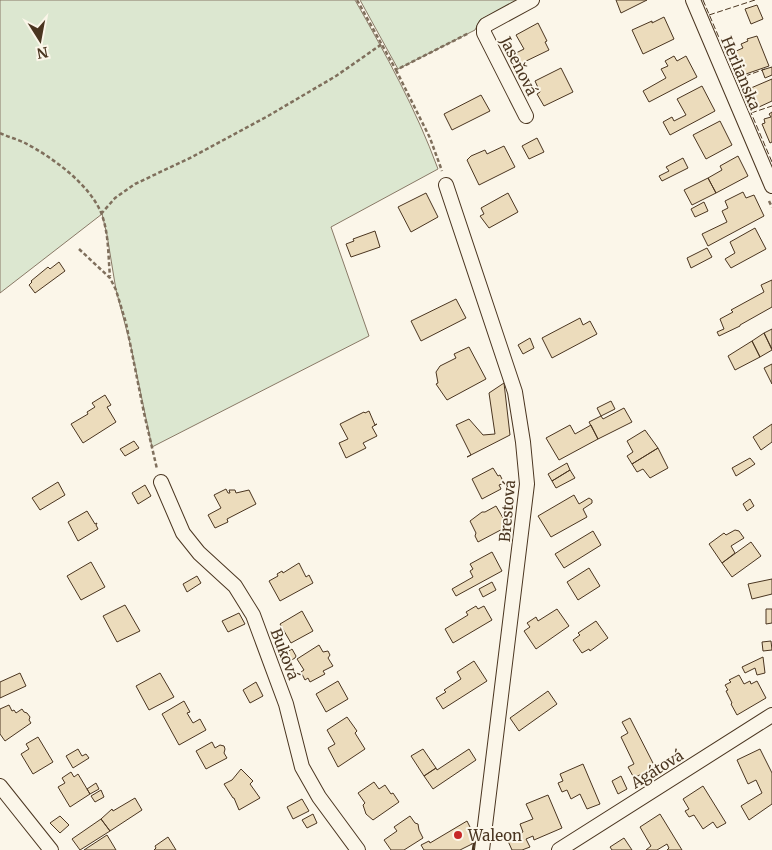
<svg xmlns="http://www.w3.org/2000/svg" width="772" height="850" viewBox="0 0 772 850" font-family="Merriweather,serif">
<rect width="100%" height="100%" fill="#fbf6e9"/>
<!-- green -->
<path fill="#dce7d0" stroke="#887966" d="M0 0H355C386 55 416 109 438 169L331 227 369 336 152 447 131 347 116 290 107 235 102 214 0 293Z
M360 0H518L480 20 475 30 398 69Z"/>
<!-- building -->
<path fill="#ecdcbc" stroke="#4a3520" d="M616 0H647L621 13Z
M757 5 763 19 751 24 745 9Z
M664 17 674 39 643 54 632 30 652 21V23Z
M538 23 547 41 545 42 549 50 522 63 516 53 524 49 516 35Z
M757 36 769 66 743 75 734 52 743 48 741 44 748 41 747 39Z
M674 56 677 61 686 56 697 77 649 102 643 91 666 78 661 69 668 66 665 61Z
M772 67V75L765 78 762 70Z
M561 68 573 92 544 106 537 94 540 92 535 81Z
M772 79V101L759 107 751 88Z
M702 86 715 111 670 135 663 122 672 117 674 121 686 115 677 99Z
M481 95 490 111 452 130 444 114Z
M772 112V142L770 143 762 124 765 123 764 119 771 117 769 114Z
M720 121 732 145 706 159 693 135Z
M537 138 544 152 529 159 522 146Z
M504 146 515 167 479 185 467 160 471 156 485 150 487 154Z
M738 156 748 176 716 193 708 178 722 170 720 166Z
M683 158 688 168 662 181 659 176 669 171 666 167Z
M708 178 716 193 692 205 684 190Z
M743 192 746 198 754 195 764 216 708 246 702 234 727 222 722 211 728 208 725 201Z
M426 193 438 217 411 232 398 207Z
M508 193 518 212 489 228 480 216 484 214 481 208Z
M704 202 708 211 695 217 691 209Z
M755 228 766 249 731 268 725 259 735 253 730 242Z
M375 231 380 247 351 257 346 244 354 241 353 239Z
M707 248 712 257 691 268 687 258Z
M59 262 65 271 35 293 29 285 32 282 31 281 48 267 50 269Z
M772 280V307L740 325V326L719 336 717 332 724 329 720 319 733 312 731 310 764 292 761 285Z
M456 299 466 318 421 341 411 321Z
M580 318 583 325 590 321 597 334 552 358 542 338Z
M772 329V349L764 333Z
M764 333 772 350 760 357 752 341Z
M530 338 534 348 523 354 518 345Z
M752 341 760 357 735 370 728 356Z
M469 347 486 379 447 400 436 384 438 383 436 372 440 366 456 358 454 354Z
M772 364V384L764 368Z
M504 383 510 435 467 457 471 455 456 425 469 419 483 435 495 434 489 393Z
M105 395 111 405 107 407 116 422 83 443 71 424 88 414 87 412 95 407 92 403Z
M611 401 615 409 601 416 597 408Z
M624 408 632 422 598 439 589 422 601 416 603 419Z
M369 411 375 425 377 424 372 427 377 436 363 443 366 448 346 458 339 443 348 439 340 424 364 412 365 413Z
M772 424V442L761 450 753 437Z
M570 425 575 434 591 425 598 439 559 460 546 438Z
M645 430 658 448 632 464 627 456 633 452 627 441Z
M134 441 139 448 125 456 120 449Z
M658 448 668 468 650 478 643 469 637 472 632 464Z
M750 458 755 464 736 476 732 468Z
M567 463 570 470 552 481 548 474Z
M493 468 498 476 500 475 504 483 499 485 501 489 482 499 472 479Z
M570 470 575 478 556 488 552 481Z
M58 482 65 495 40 510 32 498Z
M145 485 151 496 138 504 132 493Z
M226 489 228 493H230L229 490H235L236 493 249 490 256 504 227 519 228 522 215 528 208 515 221 508 214 495Z
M574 495 579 504 589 498 592 500V503L583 509 587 517 551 537 538 516Z
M750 499 754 506 747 511 743 504Z
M496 506 503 518 507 516 512 524 478 542 475 536 476 533 470 521 482 512H485Z
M87 511 95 524 97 523 96 525 98 529 78 541 68 522Z
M735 530 739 531 744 538 731 546 735 553 722 563 709 544 724 533 726 535Z
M593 531 601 545 564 568 555 554Z
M751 542 761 556 732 577 722 563Z
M492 552 502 571 456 596 452 589 473 577 470 571 473 569 470 564Z
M91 562 105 587 81 600 67 576Z
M299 563 306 577 309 575 313 583 280 601 269 581 278 576 277 574 282 571 283 573Z
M589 568 600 586 578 600 567 582Z
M197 576 201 583 187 592 183 584Z
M772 579V594L752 599 748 584Z
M492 582 496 590 483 597 479 589Z
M125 605 140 631 117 642 103 616Z
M476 606 478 609 484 606 492 620 453 643 445 629 468 615 466 612Z
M557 609 569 626 536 649 524 631 530 627 527 623 536 617 538 621Z
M766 609H772V623L766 624Z
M302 611 313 631 291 643 280 624Z
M239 613 245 624 228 632 222 621Z
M596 621 608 638 590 651 589 649 582 653 573 640 580 635 578 633Z
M771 641 772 650 763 651 762 642Z
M319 645 323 652 328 651 330 655 328 658 333 666 323 671 325 674 310 682 308 678 305 680 301 672 304 670 297 659Z
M292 649 296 656 295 658 283 665 279 657Z
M763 657 765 673 757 675 755 668 745 673 742 667Z
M474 661 487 681 443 709 436 698 446 692 444 690 461 679 457 672Z
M20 673 26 686 0 698V682Z
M160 673 174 697 149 710 136 686Z
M739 675 744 684 750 681 751 684 757 681 766 698 737 715 731 704 732 703 726 691 728 690 725 685 731 682 729 680Z
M338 681 348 699 326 712 316 694Z
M256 682 263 696 250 703 243 690Z
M548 691 557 704 519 731 510 718Z
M184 701 190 712 187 713 193 723 200 719 206 730 179 745 162 714Z
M9 705 12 711 14 710 16 713 22 709 24 712 27 713 30 717 29 720 31 723 5 741 0 734V709Z
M347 717 357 731 355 733 365 749 338 767 328 748 335 744 327 730Z
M630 718 655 767 634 778 628 767 634 764 621 737 628 733 622 722Z
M38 737 53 762 33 774 21 754 29 749 26 744Z
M212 742 215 748 220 745 224 746 225 749 224 753 227 758 206 769 196 751Z
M78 749 82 756 86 754 89 758 73 768 66 756Z
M423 749 436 768 424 776 411 756Z
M469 749 476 760 433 789 424 776 436 768 437 770Z
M760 749 772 773V804L749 820 741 806 762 793 756 780 748 784 737 760Z
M583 764 600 804 587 809 580 794 571 799 567 790 562 792 558 783 563 781 560 774Z
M241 769 253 781 250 784 260 798 239 810 234 798H233L224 784 232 780Z
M71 772 74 777 78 774 90 794 70 807 58 787 65 783 62 778Z
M621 776 627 789 618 794 612 781Z
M374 782 379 789 385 785 391 794 393 793 399 802 373 820 366 814 363 805 365 803 358 793Z
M96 783 99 789 90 794 87 789Z
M703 786 726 823 717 828 713 822 703 829 694 815 689 817 685 811 689 809 683 799Z
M101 790 104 797 95 802 91 796Z
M548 795 562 828 534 840 533 836 526 839 530 847 522 850H512L508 841 516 837 515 835 523 832 520 824 533 819 526 804Z
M135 798 142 810 110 831 101 819 112 809 113 811Z
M302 799 309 811 293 819 287 807Z
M313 814 317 823 307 828 302 820Z
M660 814 682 850H667L669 848 667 844 657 850H646L651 846 640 827Z
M60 816 69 825 60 833 50 823Z
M410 816 415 823 418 824 419 830 423 838 404 850H391L384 840 397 831 394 827Z
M101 819 110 831 80 850 72 839Z
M467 821 472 831 470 832 473 837 472 844 460 850H424L421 845 429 841 430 843Z
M107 835 116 850H84Z
M168 837 176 850H154L156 848 155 846Z
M624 838 632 850H612L610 847Z"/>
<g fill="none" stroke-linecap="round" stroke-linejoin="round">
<defs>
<path id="minor" d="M693 0 772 186
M526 116 484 33V28L486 25 532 0
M446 185 515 392 523 442 527 484 482 850
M161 482 183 533 199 553 235 586 253 615 286 704 302 767 319 797 358 850
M0 786 51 850
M559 850 772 715"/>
</defs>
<!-- minor casing -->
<use href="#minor" stroke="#4a3520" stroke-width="16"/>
<!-- path -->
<path stroke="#7f6f5c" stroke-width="2.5" stroke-dasharray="4 2.5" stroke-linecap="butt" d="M357 0 396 70 469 33
M396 70 430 138 442 171
M0 133C8 137 17 139 25 143 52 157 91 185 102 215 109 235 108 256 110 276
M769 201 772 207
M101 214 115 198 135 184 192 157 268 116 336 76 382 44
M79 249 110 278 116 290 126 323 144 413 157 469"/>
<!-- minor -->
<use href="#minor" stroke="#fbf6e9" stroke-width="14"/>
<!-- fence -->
<path stroke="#4a3520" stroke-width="1" stroke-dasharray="6 2.5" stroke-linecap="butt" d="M703 0 772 162
M709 15 755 0
M737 79 765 69
M751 113 772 106"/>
<!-- wall -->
<path stroke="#4a3520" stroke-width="2.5" d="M472 831 475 836 473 850"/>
</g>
<!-- markers -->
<circle fill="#c62828" stroke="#fbf6e9" stroke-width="2" cx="458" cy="835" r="5"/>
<g text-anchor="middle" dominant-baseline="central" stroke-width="4" stroke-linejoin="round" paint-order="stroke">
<!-- street labels -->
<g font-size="15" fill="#4a3520" stroke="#fbf6e9">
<text transform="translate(519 66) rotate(63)">Jaseňová</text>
<text transform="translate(741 73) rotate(67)">Herlianska</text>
<text transform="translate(507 511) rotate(-85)">Brestová</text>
<text transform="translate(285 654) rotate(69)">Buková</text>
<text transform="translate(657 769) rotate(-32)">Agátová</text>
</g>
<!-- poi labels -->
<g font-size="15" fill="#4a3520" stroke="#fbf6e9" text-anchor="start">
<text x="468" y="835">Waleon</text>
</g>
</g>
<!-- north arrow -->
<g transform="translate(40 40) rotate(169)" stroke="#fbf6e9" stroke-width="4" paint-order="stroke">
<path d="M0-4L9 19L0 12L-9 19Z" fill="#4a3520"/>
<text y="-8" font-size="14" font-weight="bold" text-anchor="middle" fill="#4a3520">N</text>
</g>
</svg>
